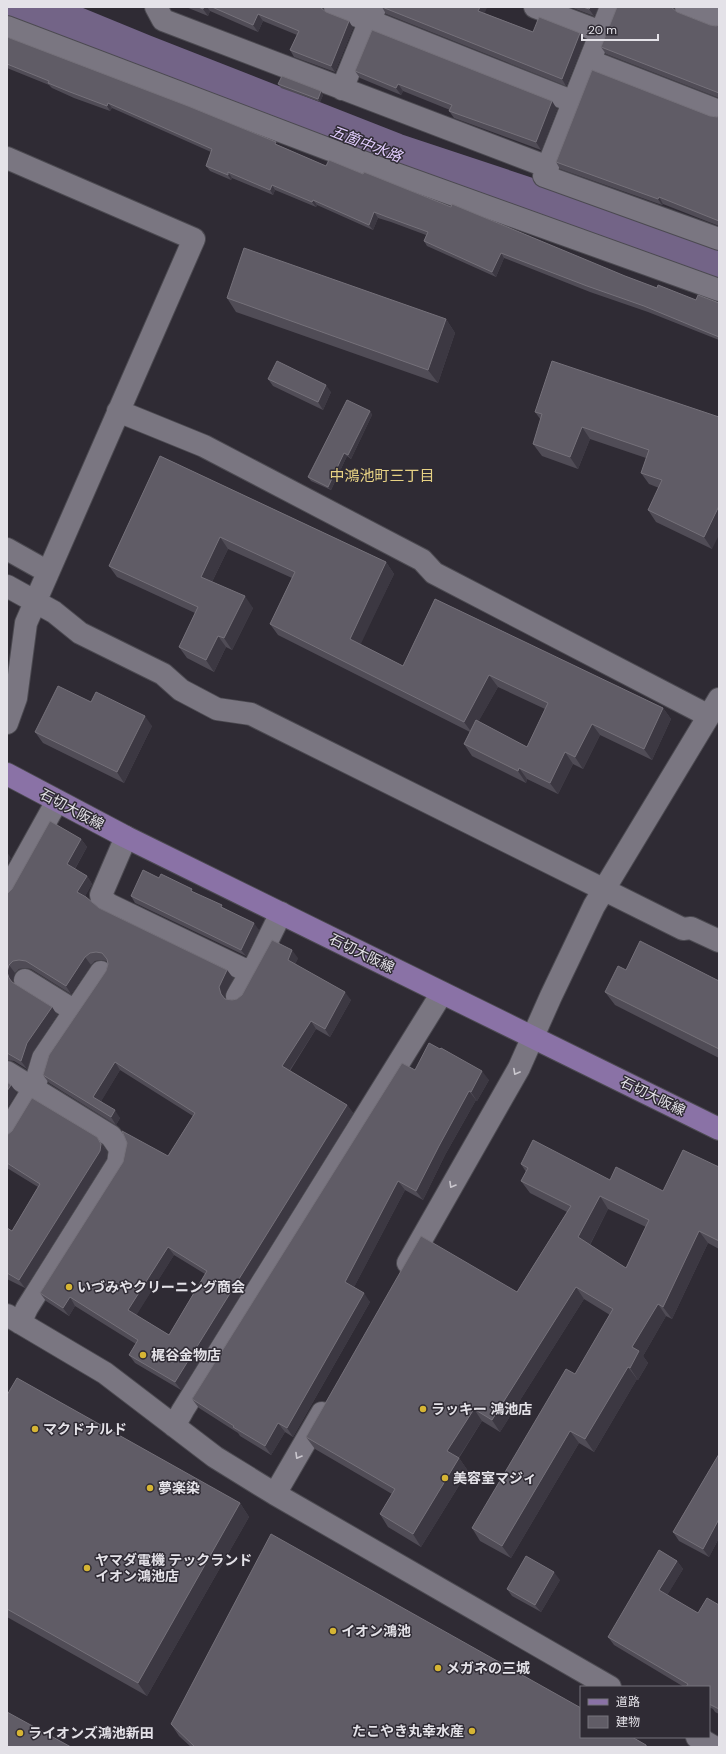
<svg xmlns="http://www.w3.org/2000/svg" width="726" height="1754" viewBox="0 0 726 1754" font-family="'DM Sans','Noto Sans JP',sans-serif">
<rect width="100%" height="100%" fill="#2f2b34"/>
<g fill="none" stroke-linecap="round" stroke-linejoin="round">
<!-- river -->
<path stroke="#736487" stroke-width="46" d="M20 7 142 57 394 156 719 264"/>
<defs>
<path id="minor" d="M156 7 163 20 548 167
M335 7 574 102
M535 7 601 32
M611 7 544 176 719 239
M686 7 719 20
M7 27 357 160 719 290
M590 61 719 111
M342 89 375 8
M7 158 194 239 26 623 16 698 7 723
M118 411 204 446 422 560 434 573 709 716
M7 549 48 572
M7 586 54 612 80 633 163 674 181 690 217 709 251 714 683 929 691 928 719 941
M126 837 101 895 102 899 110 905 245 970 252 968 256 964 281 913
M7 891 57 801
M25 980 75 1011
M237 996 256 964
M7 1072 111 1136 120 1149 118 1163 27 1308 20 1323
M7 1132 34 1088 43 1058 101 972
M408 1263 519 1068 551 996 594 906 719 699
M7 1315 105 1373 215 1457 275 1494 610 1687
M174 1426 183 1410 442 993
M275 1494 322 1413
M697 1737 714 1747"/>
<path id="major" d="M7 774 126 837 719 1129"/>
</defs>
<!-- minor casing -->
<use href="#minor" stroke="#4c4a51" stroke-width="24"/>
<!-- major casing -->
<use href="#major" stroke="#4c4a51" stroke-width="24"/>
<!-- minor -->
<use href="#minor" stroke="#7a7681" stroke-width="22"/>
<!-- major -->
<use href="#major" stroke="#8a72a6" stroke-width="22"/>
</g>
<!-- wall -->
<path fill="#504c56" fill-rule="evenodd" d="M186 7H323V10L326 12 353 28 335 72 294 57 290 50 297 35 263 21 258 32 210 11 208 16Z
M382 7H487L484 13 533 32 585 39 566 86 386 14Z
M570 7H598L594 16Z
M674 8V10L677 12 710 25 716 26 719 25V98L606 54 601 47Z
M7 37 278 145 326 166 657 288 696 300 719 303V340L648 312 590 292 504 258 496 277 427 246 424 241 426 235 391 222 378 218 373 230 317 205 316 207 275 190 273 195 232 178 231 180 210 171 206 166 211 152 112 108 110 111 74 98 52 88 49 85 7 68Z
M355 71 557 109 541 150 454 118 449 111 450 110 403 91 401 95 360 78Z
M278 84 323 95 320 102 281 88Z
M710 116 717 117 719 116V226L663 204 662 205 560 169 556 162Z
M227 298 446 319 455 333 438 383 236 312Z
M268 379 331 392 323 410 273 386Z
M370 411 372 415 351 459 347 456 331 490 311 481 308 477Z
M535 412 719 417 712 549 656 522 648 510 659 488 649 484 641 473 646 458 590 439 578 469 542 456 533 444 541 420Z
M160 456 386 562 394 574 360 644 403 666 435 599 663 708 671 719 652 760 600 735 583 769 573 764 558 794 527 779 526 783 472 756 464 744 470 732 278 635 270 624 292 578 228 549 212 582 253 608 232 650 226 647 214 672 187 658 179 647 195 613 117 577 109 566ZM498 687 545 709 527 747 478 722Z
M91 702 152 726 124 783 43 743 35 732Z
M81 839 87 847 75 869 87 876 92 884 85 896 99 908 227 970 233 978 225 995V999L232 1000 237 999 298 958 295 964 351 1000 330 1037 316 1029 290 1071 347 1105 353 1113 181 1390 135 1363 129 1355 136 1344 75 1306 69 1316 46 1301 40 1293 168 1156 193 1116 120 1070 101 1101 120 1118 116 1125 49 1083 43 1075 106 971 108 964 107 961 101 960 95 961 91 965 71 994 31 969 25 968 19 969 15 973 13 980V983L52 1007 57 1015 33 1051 27 1069 14 1061 7 1060V894ZM174 1255 205 1274 169 1335 136 1315Z
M195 893 224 908 259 930 246 956 135 903 131 896Z
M626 970 719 981V1058L615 1005 605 992Z
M415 1070 489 1080 477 1101 476 1100 445 1155 423 1200 405 1190 354 1287 370 1302 293 1437 285 1432 271 1455 240 1436 238 1433 199 1408 192 1399Z
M7 1135 97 1137 107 1152 106 1159 25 1288 7 1279V1228L12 1231 38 1187 7 1168Z
M521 1164 610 1180 663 1191 719 1167V1249L708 1243 672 1319 666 1316 643 1356 648 1363 638 1380 637 1379 594 1452 579 1443 511 1558 480 1541 472 1528 575 1374 610 1315 584 1299 500 1432 482 1421 459 1458 468 1471 421 1547 388 1527 380 1514 392 1494 315 1449 306 1437 517 1292 567 1212 530 1193 521 1181 526 1172ZM608 1209 646 1227 626 1268 590 1245Z
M7 1395 240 1503 249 1517 147 1696 7 1617Z
M719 1454V1538L709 1557 679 1541 673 1532Z
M677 1561 683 1569 667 1595 698 1613 719 1605V1714L715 1712 713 1709 709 1707V1687H684L614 1645 608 1637Z
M560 1580 541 1612 512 1596 507 1589Z
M171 1724 646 1745 648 1747H191L179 1736Z"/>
<!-- shaded-wall -->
<path fill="#3c3842" d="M204 7H207L210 11 208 16 203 9Z
M480 7H487L483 18 478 11Z
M591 7H598L594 16 589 9Z
M258 14 263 21 258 32 253 25Z
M349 21 353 28 335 72 331 66Z
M580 33 585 39 566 86 562 79Z
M398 84 403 91 401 95 396 88Z
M321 91 323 95 320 102 318 99Z
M552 101 557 109 541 150 536 142Z
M108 103 112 108 110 111 107 106Z
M228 172 232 178 231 180 228 175Z
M272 185 275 190 273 195 270 190Z
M659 197 663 204 662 205 658 199Z
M313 200 317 205 316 207 312 202Z
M374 212 378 218 373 230 369 225Z
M501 253 504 258 496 277 492 272Z
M446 319 455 333 438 383 428 370Z
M326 385 331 392 323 410 318 402Z
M370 411 372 415 351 459 348 455Z
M582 427 590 439 578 469 570 457Z
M344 453 347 456 331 490 328 487Z
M719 506V535L712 549 704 537Z
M220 537 228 549 209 588 201 577Z
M386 562 394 574 358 650 350 639Z
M245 596 253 608 232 650 224 638Z
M218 636 226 647 214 672 206 660Z
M489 675 498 687 472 733 464 722Z
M663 708 671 719 652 760 644 749Z
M145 716 152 726 124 783 117 772Z
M592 724 600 735 583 769 575 757Z
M565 752 573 764 558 794 550 783Z
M519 768 527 779 526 783 518 771Z
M81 839 87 847 73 872 67 864Z
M7 852 11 858 7 865Z
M87 876 92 884 83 900 77 892Z
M254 923 259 930 246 956 241 950Z
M292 950 298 958 293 968 288 960Z
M85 957 91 965 71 994 66 986Z
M9 965 15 973 13 980 14 986 9 978 7 972Z
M227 970 233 978 225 995 226 1002 221 994 219 987Z
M345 992 351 1000 330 1037 325 1029Z
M52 1007 57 1015 33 1051 27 1069 21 1061 27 1043Z
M311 1021 316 1029 287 1074 282 1066Z
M115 1062 120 1070 99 1105 93 1097Z
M482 1071 489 1080 477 1101 471 1092Z
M11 1085 17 1093 7 1108V1091Z
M469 1091 476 1100 445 1155 423 1200 416 1191 439 1146Z
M347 1105 353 1113 181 1390 175 1382Z
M115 1110 120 1118 116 1125 111 1117Z
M101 1144 107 1152 106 1159 25 1288 19 1280Z
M398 1181 405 1190 352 1291 345 1282Z
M600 1196 608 1209 587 1250 578 1237Z
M699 1231 708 1243 672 1319 663 1307Z
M168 1247 174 1255 134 1319 128 1310Z
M576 1287 584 1299 500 1432 492 1420Z
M364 1293 370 1302 293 1437 287 1428Z
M70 1297 75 1306 69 1316 63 1308Z
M658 1304 666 1316 643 1356 648 1363 638 1380 630 1368 632 1347Z
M628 1367 637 1379 594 1452 585 1439Z
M474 1409 482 1421 455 1463 447 1451Z
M278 1423 285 1432 271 1455 265 1446Z
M570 1431 579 1443 511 1558 502 1546Z
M459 1458 468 1471 421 1547 413 1534Z
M240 1503 249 1517 147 1696 138 1683Z
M719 1519V1538L709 1557 703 1549Z
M677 1561 683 1569 665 1599 659 1590Z
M554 1572 560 1580 541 1612 535 1605Z"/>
<!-- building -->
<path fill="#605c66" stroke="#75717a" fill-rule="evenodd" d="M198 7H204L203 9Z
M212 7H320L321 8 326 12 349 21 331 66 290 50 299 31 258 14 253 25Z
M382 7H480L478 11 533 32 539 17 580 33 562 79Z
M583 7H591L589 9Z
M617 7H671L677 12 710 25 716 26 719 25V93L601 47Z
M372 30 552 101 536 142 449 111 452 105 398 84 396 88 355 71Z
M7 37 188 106 276 142 275 144 326 166 329 160 363 174 364 172 451 207 452 204 625 276 657 288 658 285 696 300 698 295 719 303V337L644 306 587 286 501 253 492 272 424 241 428 232 387 217 374 212 369 225 313 200 312 202 272 185 270 190 228 172V175L206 166 212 149 108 103 107 106 70 92 48 83 49 81 7 64Z
M592 70 710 116 717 117 719 116V221L659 197 658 199 556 162Z
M282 76 321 91 318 99 278 84Z
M244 248 446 319 428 370 227 298Z
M277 361 326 385 318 402 268 379Z
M552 361 719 417V506L704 537 648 510 662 480 641 473 649 450 582 427 570 457 533 444 542 414 535 412Z
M347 400 370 411 348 455 344 453 328 487 308 477Z
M160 456 386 562 350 639 403 666 435 599 663 708 644 749 592 724 575 757 565 752 550 783 519 768 518 771 464 744 476 720 527 747 548 703 489 675 464 722 270 624 295 572 220 537 201 577 245 596 224 638 218 636 206 660 179 647 198 607 109 566Z
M58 686 91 702 96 692 145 716 117 772 35 732Z
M50 821 81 839 67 864 87 876 77 892 86 897 99 908 227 970 219 987 221 994 225 999 232 1000 237 999 242 995 272 940 292 950 288 960 345 992 325 1029 311 1021 282 1066 347 1105 175 1382 129 1355 138 1340 70 1297 63 1308 40 1293 123 1162 127 1143 122 1131 168 1156 195 1113 115 1062 93 1097 115 1110 111 1117 43 1075 49 1055 106 971 108 964 107 959 102 953 96 952 90 953 85 957 66 986 26 961 19 960 13 961 9 965 7 972V894L12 889ZM168 1247 207 1271 169 1335 128 1310Z
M143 870 159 878 161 874 192 889 191 891 222 905 221 907 254 923 241 950 131 896Z
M640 941 719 981V1049L605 992 618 966 626 970Z
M7 972 9 978 12 982 52 1007 27 1043 21 1061 7 1053Z
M429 1043 440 1049 441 1048 482 1071 471 1092 469 1091 439 1146 416 1191 398 1181 345 1282 364 1293 287 1428 278 1423 265 1446 233 1427 234 1426 192 1399 402 1063 415 1070Z
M7 1082 11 1085 7 1091Z
M32 1098 97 1137 101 1144 100 1151 19 1280 7 1273V1228L12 1231 40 1184 7 1163V1135L12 1131Z
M533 1140 610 1180 616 1167 663 1191 683 1150 719 1167V1241L699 1231 663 1307 658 1304 632 1347 639 1351 630 1368 628 1367 585 1439 570 1431 502 1546 472 1528 566 1369 575 1374 613 1309 576 1287 492 1420 474 1409 447 1451 459 1458 413 1534 380 1514 395 1489 306 1437 421 1236 517 1292 571 1206 521 1181 528 1168 521 1164ZM600 1196 649 1220 626 1268 578 1237Z
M17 1378 240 1503 138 1683 7 1609V1395Z
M719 1454V1519L703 1549 673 1532Z
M271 1534 581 1708V1737H632L646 1745V1747H195L171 1724Z
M659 1550 677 1561 659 1590 698 1613 707 1598 719 1605V1709L709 1704 710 1702 709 1701V1687H686L688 1684 608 1637Z
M526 1556 554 1572 535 1605 507 1589Z
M7 1712 71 1747H7Z"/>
<!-- one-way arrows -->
<defs><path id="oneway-chevron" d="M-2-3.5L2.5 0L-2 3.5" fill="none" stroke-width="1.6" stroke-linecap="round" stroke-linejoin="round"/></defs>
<g stroke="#cac7ce">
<use href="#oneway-chevron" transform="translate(516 1072) rotate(119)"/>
<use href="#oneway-chevron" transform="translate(452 1185) rotate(120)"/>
<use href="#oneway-chevron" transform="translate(298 1456) rotate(120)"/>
</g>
<!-- markers -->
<g fill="#d6b534" stroke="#2f2b34" stroke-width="1.5">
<circle cx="69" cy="1287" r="4"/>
<circle cx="143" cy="1355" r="4"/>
<circle cx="423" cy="1409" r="4"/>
<circle cx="35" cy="1429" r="4"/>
<circle cx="445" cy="1478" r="4"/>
<circle cx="150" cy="1488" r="4"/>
<circle cx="87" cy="1568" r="4"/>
<circle cx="333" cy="1631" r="4"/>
<circle cx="438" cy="1668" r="4"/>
<circle cx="472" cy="1731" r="4"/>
<circle cx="20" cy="1733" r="4"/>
</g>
<g text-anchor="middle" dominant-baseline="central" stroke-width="3" stroke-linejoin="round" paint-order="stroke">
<!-- street labels -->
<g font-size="14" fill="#e4e2e8" stroke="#2f2b34">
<text transform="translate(72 809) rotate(28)">石切大阪線</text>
<text transform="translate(362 953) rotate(26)">石切大阪線</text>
<text transform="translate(653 1096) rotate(26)">石切大阪線</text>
</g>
<!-- poi labels -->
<g font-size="14" font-weight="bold" fill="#e4e2e8" stroke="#2f2b34" text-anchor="start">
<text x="77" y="1287">いづみやクリーニング商会</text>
<text x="151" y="1355">梶谷金物店</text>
<text x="431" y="1409">ラッキー 鴻池店</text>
<text x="43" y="1429">マクドナルド</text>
<text x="453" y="1478">美容室マジィ</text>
<text x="158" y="1488">夢楽染</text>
<text x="95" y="1560">ヤマダ電機 テックランド<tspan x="95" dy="16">イオン鴻池店</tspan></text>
<text x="341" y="1631">イオン鴻池</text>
<text x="446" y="1668">メガネの三城</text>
<text x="464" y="1731" text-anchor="end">たこやき丸幸水産</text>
<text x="28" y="1733">ライオンズ鴻池新田</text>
</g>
<!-- water labels -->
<g font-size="15" font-style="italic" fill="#e2cdfe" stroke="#2f2b34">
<text transform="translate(366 144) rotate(21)">五箇中水路</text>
</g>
<!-- neighbourhood labels -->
<g font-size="15" fill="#e7d284" stroke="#2f2b34">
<text x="382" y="476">中鴻池町三丁目</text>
</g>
</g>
<!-- border -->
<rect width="726" height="1754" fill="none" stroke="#e4e2e8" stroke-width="16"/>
<!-- legend -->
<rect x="580" y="1686" width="130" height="52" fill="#2f2b34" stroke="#77747c"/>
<rect x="588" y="1699" width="20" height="6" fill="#8a72a6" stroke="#77747c"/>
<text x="616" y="1706" font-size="12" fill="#e4e2e8">道路</text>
<rect x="588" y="1716" width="20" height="12" fill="#605c66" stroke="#77747c"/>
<text x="616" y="1726" font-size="12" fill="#e4e2e8">建物</text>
<!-- scale -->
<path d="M582 34v6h76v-6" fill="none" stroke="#e4e2e8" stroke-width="2"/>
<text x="588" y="34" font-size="12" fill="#e4e2e8" stroke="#2f2b34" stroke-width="3" paint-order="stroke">20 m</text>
</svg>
